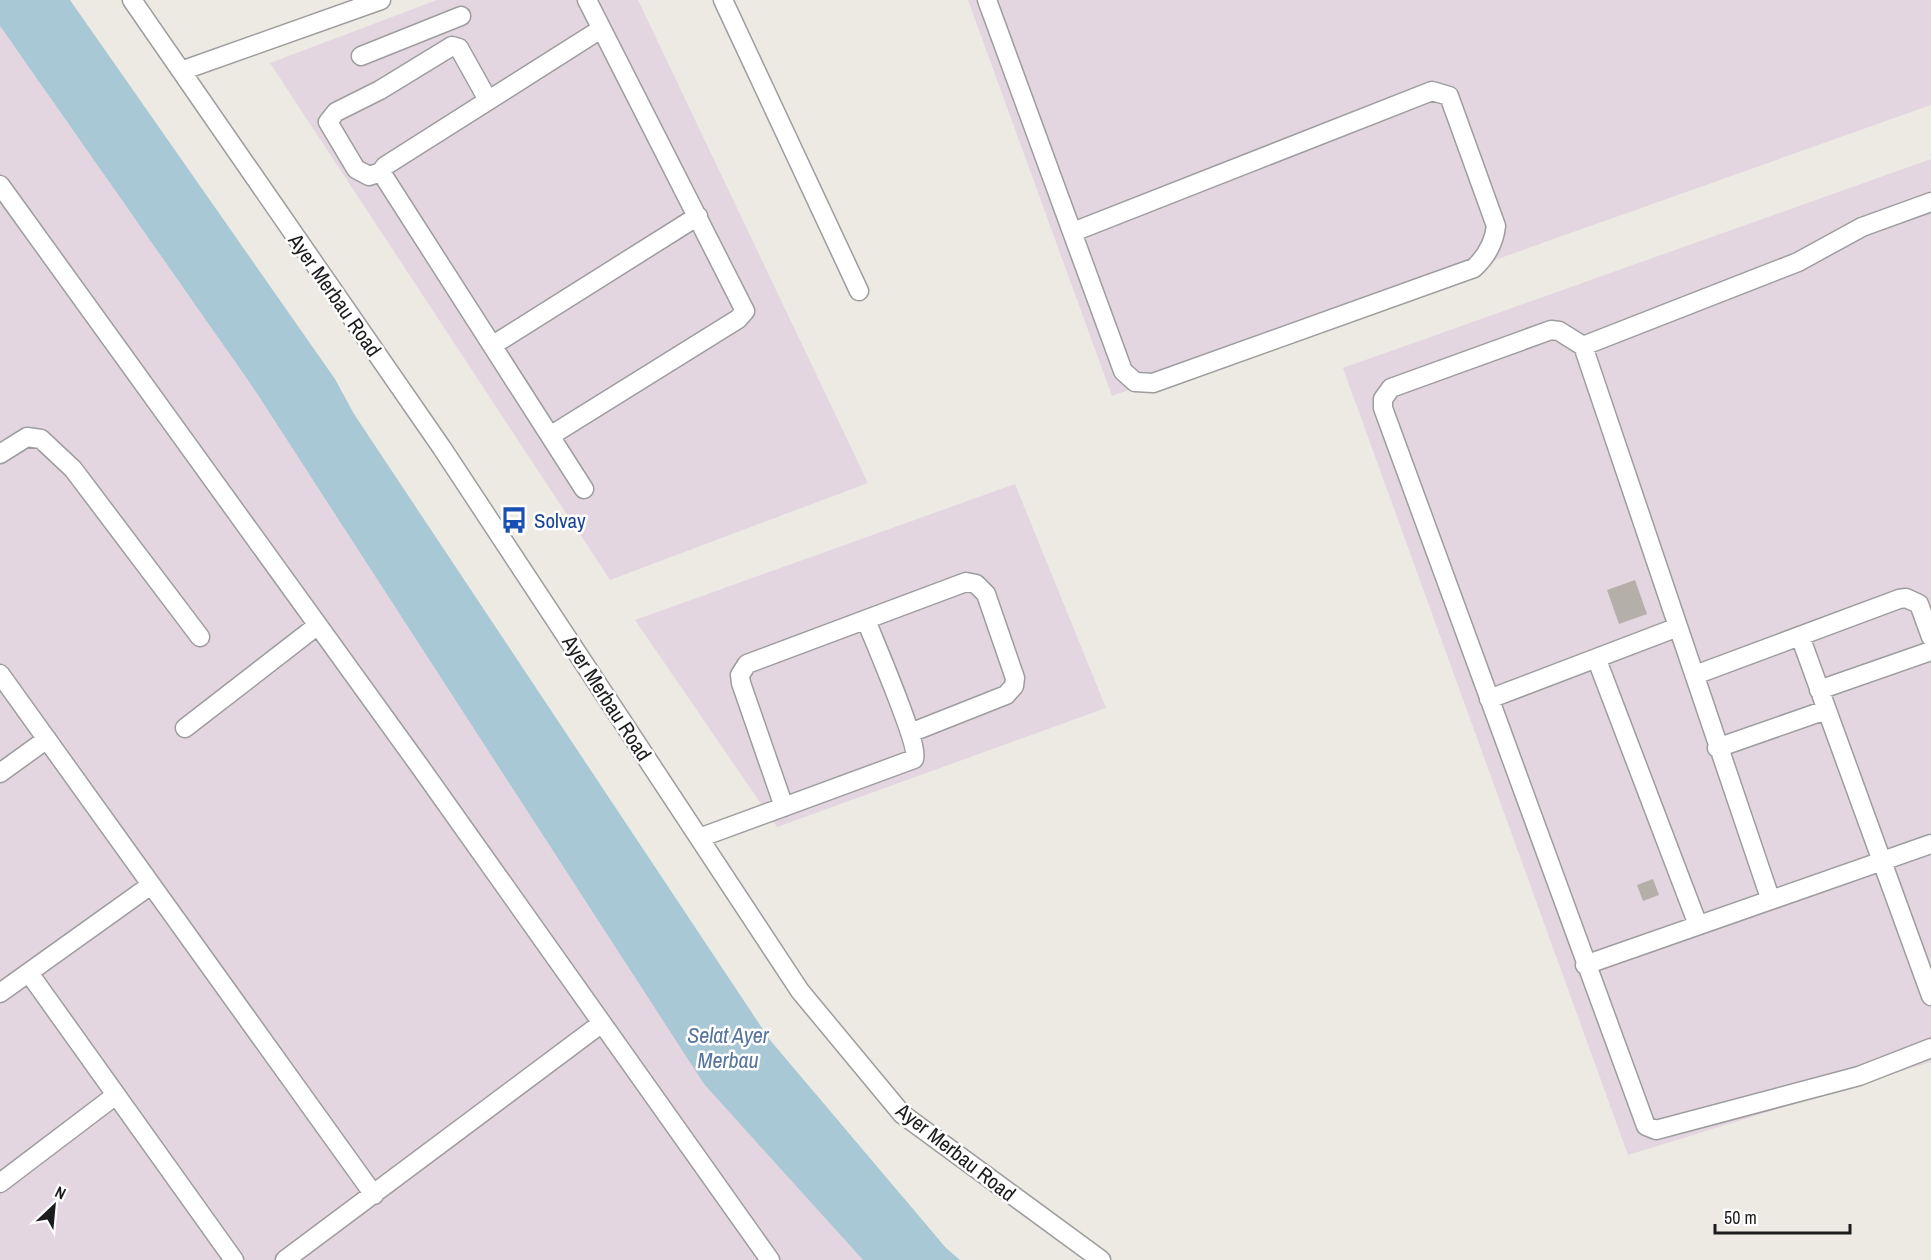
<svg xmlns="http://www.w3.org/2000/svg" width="1931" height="1260" viewBox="0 0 1931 1260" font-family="'Archivo Narrow',sans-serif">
<rect width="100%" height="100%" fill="#eceae3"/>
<!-- industrial -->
<path fill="#e4d6e1" d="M437 0H638L868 483 610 580 270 63Z
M968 0H1931V105L1112 396Z
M0 26 252 386 704 1083 863 1260H0Z
M1931 159V1062L1628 1155 1343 368Z
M1015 484 1106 708 777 827 635 620Z"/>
<!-- water -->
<path fill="#a9c8d5" d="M0 0H70L335 379 354 414 770 1040 946 1248 960 1260H863L704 1084 252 386 0 26Z"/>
<!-- building -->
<path fill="#b5afa9" d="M1635 580 1647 614 1619 624 1607 590Z
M1653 879 1659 895 1643 901 1637 885Z"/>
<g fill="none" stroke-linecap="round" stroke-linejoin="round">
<defs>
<path id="minor" d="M132 0 442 448 800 991 902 1114 1101 1260
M723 0 859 291
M987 0 1123 371 1135 382 1153 383 1474 268C1487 256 1494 243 1496 226L1449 96 1432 91 1073 232
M361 56 461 16
M181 71 381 0
M488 100 459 48 452 46 380 90 336 112 328 122 356 169 369 176 381 172 385 166 601 29
M381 172 584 489
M0 185 421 768 770 1260
M493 345 698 216
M1583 346 1798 262 1862 227 1931 202
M550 436 738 319 745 311 587 0
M0 454 27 437 41 439 73 469 200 637
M1800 636 1931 996
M1597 660 1698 925
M0 674 374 1195
M1695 675 1899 599 1906 598 1919 604 1931 637
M1819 690 1931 651
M1489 699 1678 627
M185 728 318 625
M1717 748 1826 710
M0 773 47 739
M784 807 741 683 740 675 747 664 966 582 976 584 986 594 1015 678 1014 686 1006 695 910 733
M699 838 914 759C920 746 874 641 866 620
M1770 898 1583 346 1559 331 1551 330 1391 388 1383 399V408L1646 1126 1656 1130 1859 1076 1931 1048
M1585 965 1931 844
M29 973 234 1260
M0 993 151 885
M0 1183 116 1095
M285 1260 602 1023"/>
</defs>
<!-- minor casing -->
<use href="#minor" stroke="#9d9d9d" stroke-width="21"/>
<!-- minor -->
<use href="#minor" stroke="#fff" stroke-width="18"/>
</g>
<!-- icons -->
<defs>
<symbol id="bus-bare" viewBox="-9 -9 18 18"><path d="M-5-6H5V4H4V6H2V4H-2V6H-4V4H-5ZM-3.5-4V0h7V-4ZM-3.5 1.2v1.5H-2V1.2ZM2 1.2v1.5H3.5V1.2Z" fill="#1a4fb4" stroke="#fff" stroke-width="2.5" paint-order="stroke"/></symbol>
</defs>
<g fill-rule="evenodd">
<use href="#bus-bare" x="495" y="501" width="38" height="38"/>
</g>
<g text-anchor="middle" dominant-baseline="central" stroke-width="5" stroke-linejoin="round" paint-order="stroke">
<!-- street labels -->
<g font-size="21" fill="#1c1c1c" stroke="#fff">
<text transform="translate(335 295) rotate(55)">Ayer Merbau Road</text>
<text transform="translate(607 698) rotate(57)">Ayer Merbau Road</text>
<text transform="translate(956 1152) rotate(38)">Ayer Merbau Road</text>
</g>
<!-- transit labels -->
<g font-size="21" fill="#164399" stroke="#fff" text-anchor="start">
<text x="534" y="520">Solvay</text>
</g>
<!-- water labels -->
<g font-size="22" font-style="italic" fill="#55759f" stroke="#fff">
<text x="728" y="1035">Selat Ayer<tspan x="728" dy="25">Merbau</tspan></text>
</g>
</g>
<!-- north arrow -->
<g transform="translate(54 1206) rotate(26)" stroke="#ffffff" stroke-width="4.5" paint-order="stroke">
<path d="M0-4.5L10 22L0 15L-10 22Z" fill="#1c1c1c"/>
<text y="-9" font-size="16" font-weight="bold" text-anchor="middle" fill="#1c1c1c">N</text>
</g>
<!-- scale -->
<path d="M1715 1224v9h135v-9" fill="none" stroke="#1c1c1c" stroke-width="3"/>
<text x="1724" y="1224" font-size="18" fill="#1c1c1c" stroke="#ffffff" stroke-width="4.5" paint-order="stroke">50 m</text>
</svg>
